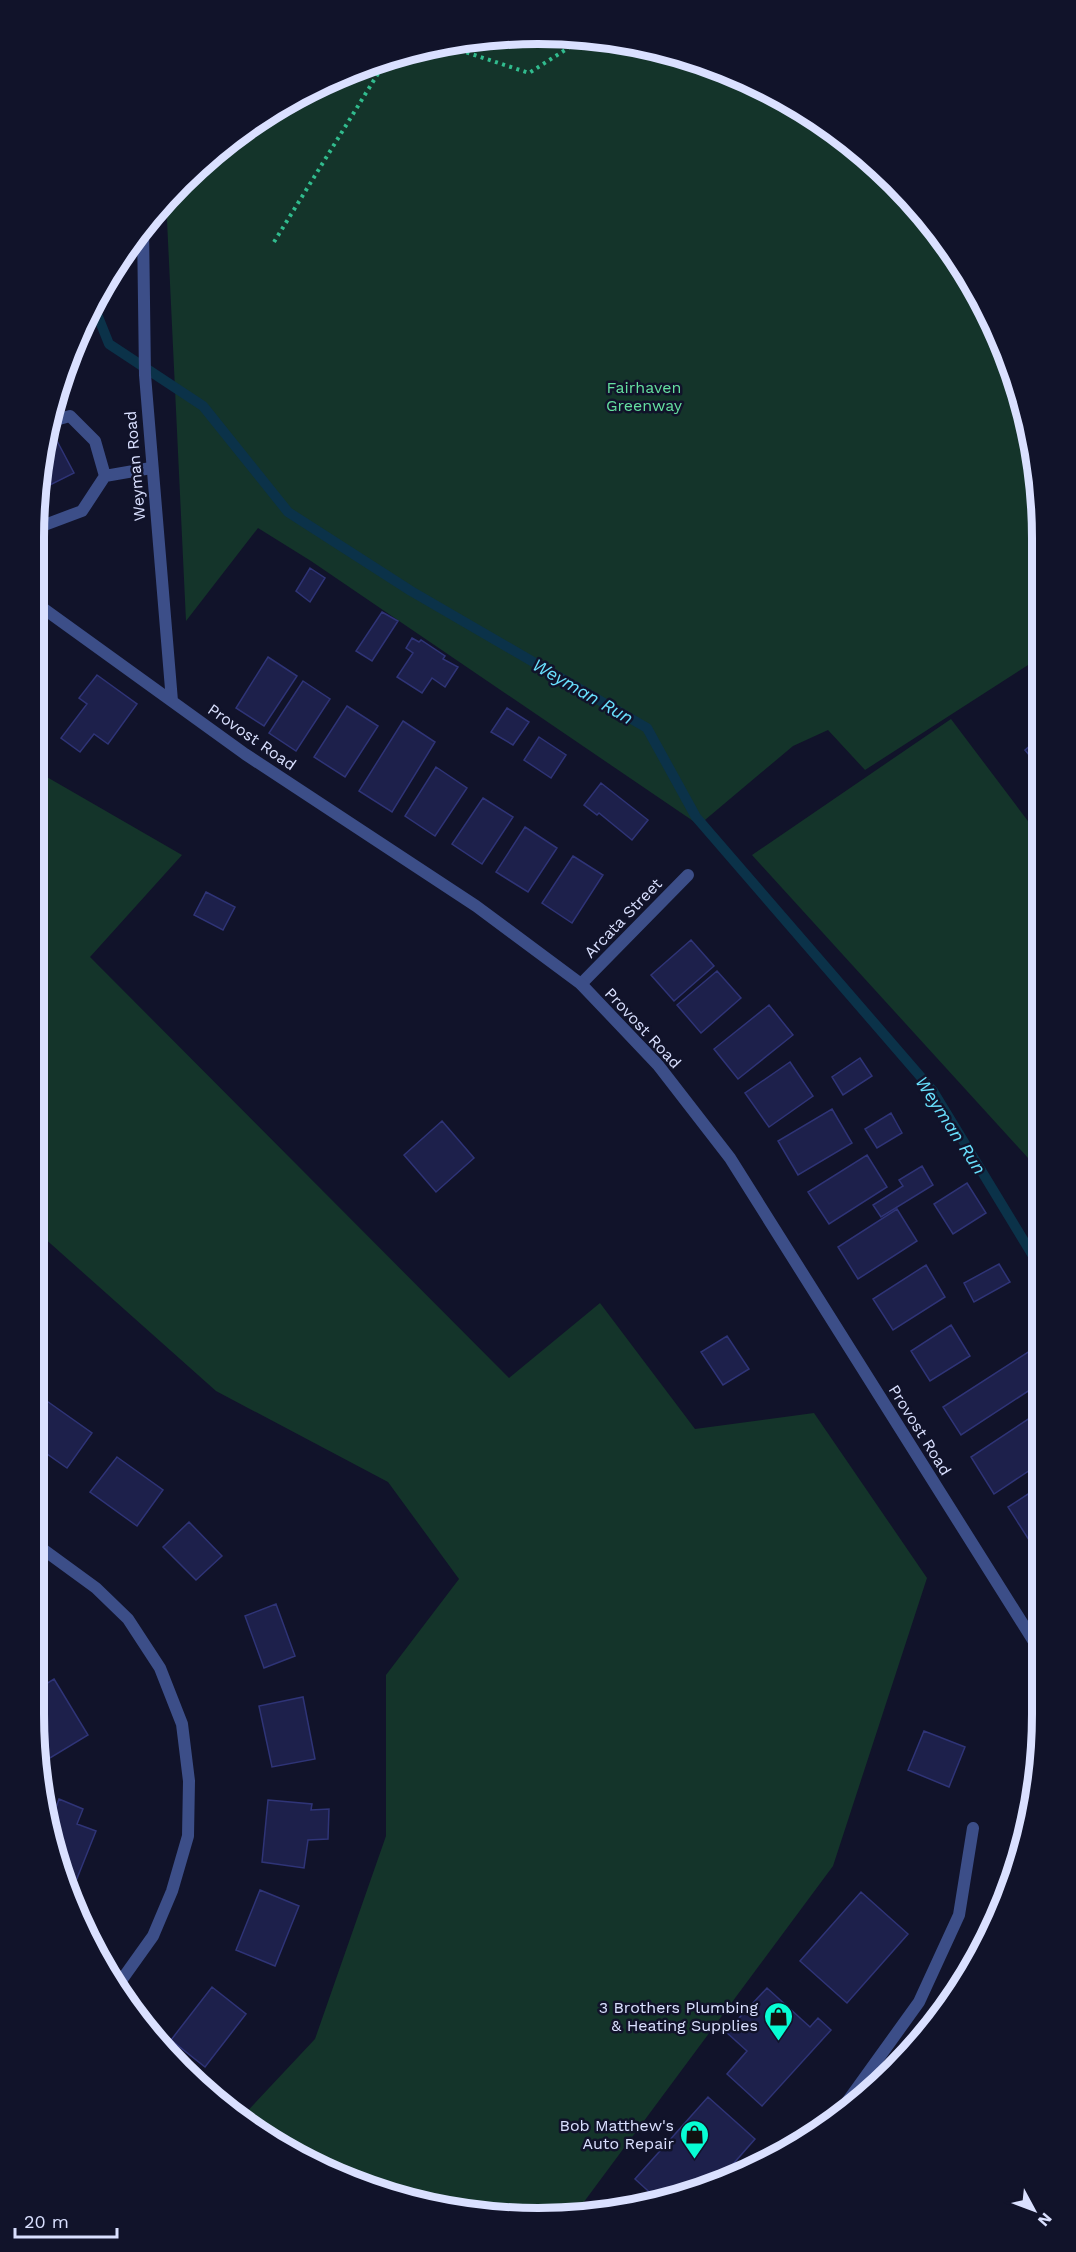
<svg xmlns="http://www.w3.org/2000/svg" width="1076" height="2252" viewBox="0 0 1076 2252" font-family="'Work Sans',sans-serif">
<rect width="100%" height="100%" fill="#11132a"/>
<!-- green -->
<path fill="#14342a" d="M538 33 637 43 732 72 845 137 938 230 1004 344 1039 472V658L865 770 828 730 793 746 699 825 311 561 258 528 186 621 166 199 181 181 258 118 345 71 440 43Z
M951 719 1040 837 1041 1181 1028 1158 752 855Z
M33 769 182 855 90 957 509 1378 600 1303 695 1429 814 1413 927 1578 833 1866 575 2214 439 2209 285 2151 240 2119 315 2039 386 1836V1675L459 1579 388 1482 216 1391 33 1228Z"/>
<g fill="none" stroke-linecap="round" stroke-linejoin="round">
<!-- stream -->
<path stroke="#0b3249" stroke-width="10" d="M93 304 109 344 203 406 288 512 411 591 647 728 696 817 933 1091 1041 1269"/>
</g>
<!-- building -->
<path fill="#1d204b" stroke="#2f3477" stroke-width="1.5" d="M57 441 74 473 38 491 42 449Z
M310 568 325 578 310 602 296 591Z
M382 612 398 621 372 661 356 651Z
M412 638 419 642 421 640 445 656 443 659 458 667 445 687 432 678 422 693 397 677 413 653 406 648Z
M268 657 297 676 264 726 236 708Z
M97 675 137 704 108 744 94 734 80 752 61 738 87 704 79 698Z
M303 681 330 699 296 751 269 733Z
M347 706 378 726 345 777 314 757Z
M507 708 529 722 513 745 491 732Z
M403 721 435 742 392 812 359 791Z
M539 737 566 755 551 778 524 760Z
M1040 737V768L1025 750Z
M436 767 467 788 435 836 405 816Z
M601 783 648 820 632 840 599 813 597 815 584 805Z
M483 798 513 817 482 864 452 844Z
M525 827 557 848 528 892 496 872Z
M573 856 603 875 572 923 542 903Z
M206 892 235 907 223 930 194 915Z
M691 940 714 966 674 1001 651 975Z
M717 971 741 998 701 1033 677 1005Z
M769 1005 793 1035 738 1079 714 1049Z
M860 1058 872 1076 843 1095 832 1077Z
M790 1062 813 1096 769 1127 745 1093Z
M832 1109 852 1143 798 1175 778 1141Z
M891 1113 902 1133 877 1148 865 1129Z
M442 1121 474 1158 436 1192 404 1155Z
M867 1155 887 1187 829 1224 808 1192Z
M922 1166 933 1185 881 1217 873 1205 903 1186 899 1180Z
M967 1183 986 1213 953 1234 934 1204Z
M897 1209 917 1241 858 1279 838 1247Z
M999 1264 1010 1282 974 1302 964 1283Z
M926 1265 945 1297 893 1330 873 1299Z
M951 1325 970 1356 930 1381 911 1351Z
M727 1336 749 1369 723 1385 701 1352Z
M1036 1347 1042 1356V1382L961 1435 943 1407Z
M44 1399 92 1433 67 1468 33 1444V1415Z
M1042 1410V1462L994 1494 971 1457Z
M117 1457 163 1490 137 1526 90 1492Z
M1042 1485V1531L1029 1540 1008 1507Z
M189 1522 222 1556 196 1580 163 1547Z
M276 1604 295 1656 264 1668 245 1616Z
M54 1679 88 1735 50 1758 41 1742 38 1744 33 1714V1692Z
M303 1697 315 1759 272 1767 259 1706Z
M924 1731 965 1747 949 1787 908 1770Z
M59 1799 83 1809 77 1824 96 1831 70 1896 60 1877 51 1821Z
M268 1800 312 1804 311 1810 329 1809 328 1839 308 1840 304 1868 262 1862Z
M260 1890 299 1906 275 1966 236 1950Z
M861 1892 908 1934 847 2003 800 1961Z
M212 1987 246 2014 205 2067 171 2040Z
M767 1988 810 2027 818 2018 831 2030 762 2106 727 2074 747 2051 726 2032Z
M708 2097 755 2139 719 2180 657 2199 635 2179Z"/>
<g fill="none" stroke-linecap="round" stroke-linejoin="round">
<!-- path -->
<path stroke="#31bc8e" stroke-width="4" stroke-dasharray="3 4.5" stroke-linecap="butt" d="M438 43 529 73 584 38
M274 242 387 59"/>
<!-- service -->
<path stroke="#3c4e88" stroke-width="12" d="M48 422 70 416 95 441 105 476 151 468
M34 529 82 511 105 476
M842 2109 919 2002 959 1915 973 1828"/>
<!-- minor -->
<path stroke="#3c4e88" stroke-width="12" d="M581 984 688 875
M33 1542 96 1588 128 1619 160 1668 182 1724 189 1781 188 1836 172 1891 153 1936 118 1985"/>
<!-- tertiary -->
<path stroke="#3c4e88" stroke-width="12" d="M143 227 145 375 172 701
M33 601 245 754 476 906 581 984 658 1065 730 1158 1043 1656"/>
</g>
<!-- icons -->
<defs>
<symbol id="shop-pin" viewBox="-11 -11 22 30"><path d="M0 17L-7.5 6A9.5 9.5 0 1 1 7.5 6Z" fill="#07fdd4" stroke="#11132a"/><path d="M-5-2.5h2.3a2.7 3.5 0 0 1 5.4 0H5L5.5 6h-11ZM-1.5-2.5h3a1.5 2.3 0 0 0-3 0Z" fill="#111"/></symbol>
</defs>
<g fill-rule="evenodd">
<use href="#shop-pin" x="762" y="2000" width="33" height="45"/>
<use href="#shop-pin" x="678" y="2118" width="33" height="45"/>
</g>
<g text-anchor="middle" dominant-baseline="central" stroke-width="5" stroke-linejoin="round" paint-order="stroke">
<!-- park labels -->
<g font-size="16" fill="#65e0a0" stroke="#11132a">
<text x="644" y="387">Fairhaven<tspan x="644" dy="18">Greenway</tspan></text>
</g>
<!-- street labels -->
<g font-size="16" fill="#dae0ff" stroke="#11132a">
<text transform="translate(135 466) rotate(-95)">Weyman Road</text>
<text transform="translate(252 737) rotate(35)">Provost Road</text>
<text transform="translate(623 918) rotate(-46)">Arcata Street</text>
<text transform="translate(643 1028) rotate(47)">Provost Road</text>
<text transform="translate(920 1430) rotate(58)">Provost Road</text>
</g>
<!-- poi labels -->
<g font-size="16" fill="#dae0ff" stroke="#11132a" text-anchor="end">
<text x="758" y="2007">3 Brothers Plumbing<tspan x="758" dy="18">&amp; Heating Supplies</tspan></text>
<text x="674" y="2125">Bob Matthew's<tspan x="674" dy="18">Auto Repair</tspan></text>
</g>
<!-- water labels -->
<g font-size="18" font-style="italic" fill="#69e1fe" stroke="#11132a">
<text transform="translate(583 691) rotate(30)">Weyman Run</text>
<text transform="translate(951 1125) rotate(57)">Weyman Run</text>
</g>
</g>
<!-- crop -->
<path d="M0 0H1076V2252H0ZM538 44H538A494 494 0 0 1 1032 538V1714A494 494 0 0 1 538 2208H538A494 494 0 0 1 44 1714V538A494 494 0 0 1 538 44Z" fill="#11132a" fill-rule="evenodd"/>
<path fill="none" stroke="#dae0ff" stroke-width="8" d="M538 44H538A494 494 0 0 1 1032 538V1714A494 494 0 0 1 538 2208H538A494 494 0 0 1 44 1714V538A494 494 0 0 1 538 44Z"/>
<!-- north arrow -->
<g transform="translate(1034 2210) rotate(131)" stroke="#11132a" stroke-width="4.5" paint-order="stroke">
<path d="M0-4.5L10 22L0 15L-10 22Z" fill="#dae0ff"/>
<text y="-9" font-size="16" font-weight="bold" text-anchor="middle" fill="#dae0ff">N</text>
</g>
<!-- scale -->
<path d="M15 2228v9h102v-9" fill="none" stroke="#dae0ff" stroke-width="3"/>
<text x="24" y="2228" font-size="18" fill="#dae0ff" stroke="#11132a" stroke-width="4.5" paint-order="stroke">20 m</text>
</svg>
